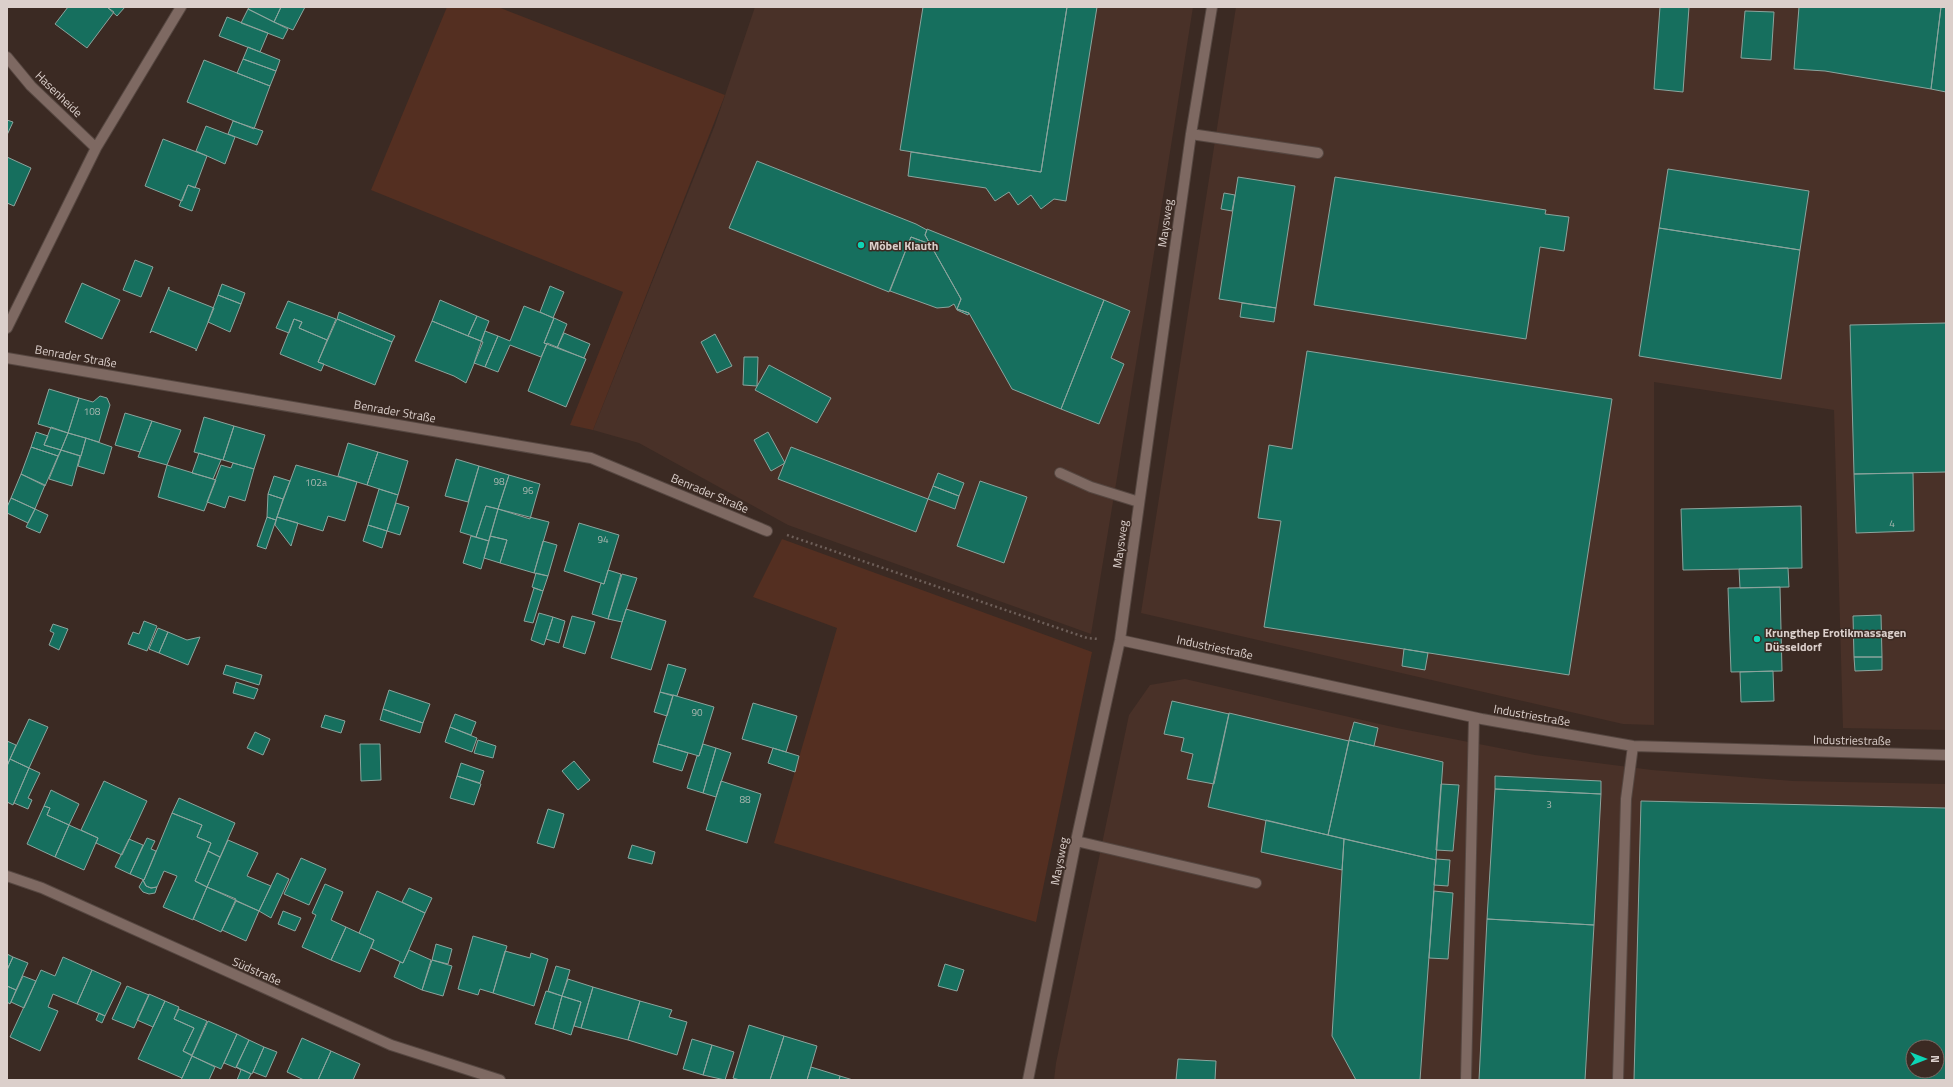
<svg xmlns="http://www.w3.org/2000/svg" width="1953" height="1087" viewBox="0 0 1953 1087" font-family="'Titillium Web',sans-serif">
<rect width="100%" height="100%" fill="#3b2a23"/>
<!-- built -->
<path fill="#493128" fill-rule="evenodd" d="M755 7H1193L1147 297 1091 634 788 525 639 443 593 430 715 125Z
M1236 7H1946V730L1843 728 1834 410 1654 382V725L1623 724 1141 613Z
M1185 679 1397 728 1535 755 1652 770 1793 781 1946 784V1080H1054L1056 1063 1129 715 1150 685ZM1913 1047H1937V1071H1913Z"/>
<!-- green -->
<path fill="#542f21" d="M447 7H498L725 95 593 430 570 425 623 292 371 190Z
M782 539 1092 652 1036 922 774 843 837 628 753 597Z"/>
<!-- building -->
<path fill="#166f5e" stroke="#8ba49d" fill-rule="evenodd" d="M68 7H107L114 12 87 48 55 24Z
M107 7H125L117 16Z
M249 7H281L274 22 248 9Z
M281 7H305L293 30 274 22Z
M923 7H1067L1041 172 900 150Z
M1067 7H1097L1066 201 1054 199 1041 209 1031 195 1018 205 1009 192 995 201 986 188 908 176 911 152 1041 172Z
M1660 7H1689L1683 92 1654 89Z
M1799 7H1941L1931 89 1825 71 1794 69Z
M1941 7H1946V92L1931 89Z
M248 9 288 29 283 39 241 23Z
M1745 11 1774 12 1771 60 1741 58Z
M227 17 268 33 260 52 219 36Z
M248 47 280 60 276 71 243 59Z
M243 59 276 71 270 86 237 73Z
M204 60 270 86 254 129 187 102Z
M7 120 13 122 7 135Z
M233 121 263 131 257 145 228 134Z
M206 126 235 137 225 164 196 151Z
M163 139 207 156 195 188 188 185 182 201 145 186Z
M7 157 31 168 14 206 7 203Z
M757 161 916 224 927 230 925 235 930 244 911 237 889 292 729 228Z
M1668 169 1809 191 1800 250 1659 228Z
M1238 177 1295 186 1276 308 1219 299Z
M1335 177 1546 210 1545 214 1569 217 1564 251 1540 247 1526 339 1314 305Z
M188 185 200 189 192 211 179 206Z
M1224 193 1235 195 1232 211 1221 209Z
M1659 228 1800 250 1781 379 1639 356Z
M927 229 1104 300 1061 409 1012 389 969 313 957 309 961 299 925 235Z
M911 237 930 244 961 299 957 309 969 313 968 315 957 310 954 304 949 307 937 308 890 291Z
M135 260 153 267 141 297 123 290Z
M82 283 120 300 102 339 65 322Z
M222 284 245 293 241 304 218 295Z
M550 286 564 292 553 318 540 312Z
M169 287V290L214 308 196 351V349L152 331 150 333Z
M218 295 241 304 230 332 208 322Z
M440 300 477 316 468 336 432 321Z
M1104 300 1130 311 1111 358 1124 364 1099 424 1061 409Z
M288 301 336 319 327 340 299 328 302 322 294 319 289 333 276 328Z
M1242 303 1276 308 1274 322 1240 317Z
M524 306 554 318 544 343 547 344 541 357 510 345 498 372 485 367 498 336 510 341Z
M339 312 395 336 392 342 337 319Z
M477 316 489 321 481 341 468 336Z
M554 318 567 324 557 348 544 343Z
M294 319 302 322 299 328 327 340 318 362 324 364 321 371 280 354Z
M337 319 392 342 375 385 318 362Z
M432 321 483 342 466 383 454 376 415 361Z
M1946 323V472L1854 474 1850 325Z
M485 331 498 336 485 367 474 363Z
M564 333 590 344 584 358 557 348Z
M715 334 732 366 717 373 701 342Z
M547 343 586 359 566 407 528 391Z
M1307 351 1612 399 1569 675 1264 627 1281 521 1258 518 1269 445 1292 449Z
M744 357H758L757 386 743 385Z
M769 365 831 398 817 423 755 390Z
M49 389 79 398 68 433 38 424Z
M100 396 107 398 110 405 99 442 68 433 79 398 93 402Z
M125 413 152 421 140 452 115 445Z
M204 417 234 426 223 460 194 452Z
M152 421 181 430 167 465 138 457Z
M234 426 265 435 254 469 223 460Z
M51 427 68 433 61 450 44 445Z
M36 432 48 436 44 445 61 450 58 456 31 447Z
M768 432 785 463 771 471 754 440Z
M68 433 86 438 81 456 61 450Z
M86 438 112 447 104 474 78 466Z
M348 443 378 452 367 485 338 476Z
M31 447 58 456 45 486 21 474Z
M791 447 928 499 916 532 778 479Z
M61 450 80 456 72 486 49 479Z
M378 452 408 461 398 495 367 485Z
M199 453 221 460 213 479 192 473Z
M456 459 479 466 468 502 445 496Z
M233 463 254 469 245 501 229 496 225 508 207 502 221 465 231 468Z
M167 465 216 480 204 511 158 497Z
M296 465 357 482 345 521 328 516 323 531 277 517Z
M479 466 509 475 498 509 486 506 476 537 460 532Z
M938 473 964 483 959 496 933 486Z
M1913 473 1914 531 1856 533 1854 474Z
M21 474 45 485 35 509 11 498Z
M509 475 540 484 530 519 498 509Z
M274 476 290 481 283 499 268 494Z
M980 481 1027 497 1004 563 957 546Z
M933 486 959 496 955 509 928 499Z
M379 489 398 495 387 531 368 525Z
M268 494 283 499 276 520 267 517Z
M11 498 35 509 28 523 7 513V507Z
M396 503 409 507 400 535 387 531Z
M486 506 498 509 489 541 476 537Z
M1801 506 1802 568 1683 570 1681 509Z
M35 509 48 515 40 533 26 527Z
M498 509 549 522 534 573 500 563 507 540 490 536Z
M267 517 276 520 266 549 257 546Z
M277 517 298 523 291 546 275 525Z
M579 523 619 535 604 584 564 571Z
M368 525 387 531 382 548 363 541Z
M471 536 489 541 481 569 463 563Z
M490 536 507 540 500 563 484 558Z
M543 541 557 545 548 576 534 573Z
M1788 568 1789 587 1740 588 1739 569Z
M608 570 621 574 608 619 592 614 601 583 604 584Z
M536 573 548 576 543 591 532 587Z
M622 574 637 578 622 622 608 619Z
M1780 587 1782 671 1731 672 1728 588Z
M534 588 543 591 533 623 524 621Z
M626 609 666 621 651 670 611 658Z
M539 613 553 617 544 645 531 640Z
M1881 615 1882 657H1854L1853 616Z
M572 616 595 622 585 654 563 647Z
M553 617 565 621 559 643 546 639Z
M144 621 157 626 147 651 128 644 133 632 139 634Z
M53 624 68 629 59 650 49 645 54 633 50 631Z
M158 628 168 632 159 653 149 649Z
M168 632 187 640 200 637 188 665 159 653Z
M1404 649 1428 653 1425 670 1402 666Z
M1854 657H1882V670L1855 671Z
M668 664 686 669 677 696 660 692Z
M226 665 262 675 259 685 223 674Z
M1773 671 1774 701 1741 702 1740 672Z
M236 682 258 689 254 699 233 693Z
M389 690 430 704 423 723 383 709Z
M660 692 673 696 667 716 654 712Z
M673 695 714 707 699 756 658 744Z
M1172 701 1229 714 1214 784 1187 779 1193 754 1181 751 1184 738 1164 734Z
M753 703 797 716 786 752 742 739Z
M383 709 423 723 420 733 380 720Z
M1229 713 1349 741 1328 835 1208 807Z
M455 714 476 722 471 735 450 727Z
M325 715 345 721 341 733 321 727Z
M29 719 48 727 29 768 10 759Z
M1354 722 1378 728 1374 746 1349 740Z
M450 727 477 738 472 752 445 742Z
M255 732 270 739 263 755 247 748Z
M478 740 496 746 493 758 474 753Z
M1349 740 1443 762 1436 860 1328 835Z
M7 741 16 745 7 766Z
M360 744H380L381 780 361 781Z
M658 744 688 753 682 771 653 762Z
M703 744 716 748 703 793 687 788 697 756H699Z
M716 748 731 753 716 797 703 793Z
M773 748 799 756 795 772 768 763Z
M10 759 29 768 13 805 7 802V766Z
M574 761 590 780 578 790 562 771Z
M461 763 484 771 480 783 457 776Z
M29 768 40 773 28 798 32 800 28 809 14 803Z
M457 776 481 784 474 805 450 798Z
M1495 776 1601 781V794L1495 789Z
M104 781 147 801 122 855 96 843 98 838 81 830Z
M721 781 761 794 747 843 706 830Z
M1441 784 1459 785 1453 851 1436 850Z
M1495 789 1601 794 1594 925 1487 919Z
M51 790 79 804 69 825 47 815 50 808 44 806Z
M179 798 235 823 220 857 208 851 211 843 197 837 202 825 172 813Z
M1641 801 1946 808V1080H1634ZM1913 1047H1937V1071H1913Z
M44 806 50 808 47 815 69 825 55 857 27 844Z
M548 809 564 814 554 848 537 843Z
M172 813 202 825 197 837 211 843 195 881 207 887 193 920 163 907 177 876 164 871 157 887 151 888 146 886 143 880H144L151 864Z
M1266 820 1344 839 1342 870 1261 852Z
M69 825 98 838 84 870 55 857Z
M147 838 155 841 151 849 156 851 144 880 130 874Z
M129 839 143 845 130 874 115 867Z
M1344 839 1436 860 1420 1080H1356L1332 1036Z
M228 840 258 853 247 876 271 886 259 911 207 887Z
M632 845 655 852 652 864 628 858Z
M208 851 220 857 207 887 195 881Z
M301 858 326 869 309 905 284 894Z
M1436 859 1450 860 1448 886 1434 885Z
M277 873 289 879 271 918 259 911Z
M143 880 146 886 151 888 157 887 155 893 149 894 143 892 139 887Z
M325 884 343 892 331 920 346 927 331 960 302 947 316 915 312 913Z
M207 887 236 899 221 932 193 919Z
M409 888 432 898 425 913 402 902Z
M377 891 425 913 403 963 371 948 374 940 359 933Z
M1434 891 1453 893 1448 959 1429 958Z
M236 901 259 911 246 941 222 930Z
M283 911 301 918 295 931 278 924Z
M1487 919 1594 925 1585 1080H1479Z
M346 927 374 940 360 972 331 960Z
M473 936 507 946 493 993 480 989 478 995 458 989Z
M436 944 452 949 448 964 432 960Z
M409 950 431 960 422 990 394 977 400 962 403 963Z
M505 951 530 958 531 953 548 959 534 1006 493 993Z
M7 954 13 957 7 970Z
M13 957 28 963 16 990 7 986V970Z
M63 957 92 970 77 1004 53 994 48 1007 58 1011 40 1051 10 1037 41 970 55 976Z
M432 960 452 966 443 996 422 990Z
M945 964 964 970 957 991 938 986Z
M556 966 570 970 562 996 548 991Z
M92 970 121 983 105 1016 77 1004Z
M23 976 36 981 24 1008 11 1002Z
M568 979 593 987 581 1028 574 1026 581 1002 562 996Z
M7 986 16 990 10 1004 7 1002Z
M127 986 149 995 134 1028 112 1019Z
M593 987 640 1001 628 1040 581 1028Z
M546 991 562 996 553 1029 535 1024Z
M149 994 165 1001 153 1027 137 1020Z
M562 996 581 1002 571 1035 553 1029Z
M165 1001 179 1007 174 1019 194 1028 183 1051 192 1056 182 1078 138 1059Z
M640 1001 672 1010 669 1017 687 1022 677 1055 628 1040Z
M179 1009 207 1021 192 1055 183 1051 194 1028 174 1019Z
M99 1013 105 1016 102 1023 96 1020Z
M208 1021 237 1034 221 1069 192 1056Z
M749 1025 784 1036 770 1080H740L733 1078Z
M237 1034 249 1040 236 1068 224 1063Z
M784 1036 817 1046 807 1080H770Z
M302 1038 331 1051 318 1080H304L287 1072Z
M692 1039 712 1045 703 1075 683 1069Z
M249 1040 264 1047 252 1074 236 1067Z
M712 1045 734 1052 725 1080 703 1075Z
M264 1047 277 1052 266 1077 253 1072Z
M331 1051 360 1064 353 1080H318Z
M192 1056 215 1067 209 1080H181Z
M1178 1059 1216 1061 1215 1080H1176Z
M236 1067 251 1074 248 1080H237L241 1070Z
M811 1067 840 1076 839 1080H807Z
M840 1076 853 1080H839Z"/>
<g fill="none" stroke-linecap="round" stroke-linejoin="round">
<defs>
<path id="minor" d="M7 57 31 86 96 148
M1191 134 1318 153
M7 328 96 148 181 7
M7 358 591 458 767 531
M1060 473 1091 487 1139 502
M1120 640 1482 719 1633 746 1946 755
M1076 841 1256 883
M7 876 42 888 391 1045 500 1080
M1028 1080 1076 841 1120 640 1191 134 1212 7
M1466 1080 1474 718
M1618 1080 1626 799 1633 746"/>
</defs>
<!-- minor casing -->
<use href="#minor" stroke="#564741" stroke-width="12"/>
<!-- path -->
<path stroke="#6e5f59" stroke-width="2.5" stroke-dasharray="2 3" stroke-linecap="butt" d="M787 535 1087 638 1099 639"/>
<!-- minor -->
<use href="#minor" stroke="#7e6962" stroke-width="10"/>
</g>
<!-- markers -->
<g fill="#0dd5b5" stroke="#3b2a23" stroke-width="1.5">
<circle cx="861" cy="245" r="4"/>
<circle cx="1757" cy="639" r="4"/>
</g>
<g text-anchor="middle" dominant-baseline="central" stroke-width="3" stroke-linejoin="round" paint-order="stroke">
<!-- number labels -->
<g font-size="10" fill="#aab7b0">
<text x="92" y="411">108</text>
<text x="499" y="481">98</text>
<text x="316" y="482">102a</text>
<text x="528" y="490">96</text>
<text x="1892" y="523">4</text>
<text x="603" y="539">94</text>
<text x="697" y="712">90</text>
<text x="745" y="799">88</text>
<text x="1549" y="804">3</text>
</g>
<!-- street labels -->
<g font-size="12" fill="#dbcfcb" stroke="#3b2a23">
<text transform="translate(59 94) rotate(44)">Hasenheide</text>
<text transform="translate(1165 223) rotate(-82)">Maysweg</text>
<text transform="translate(76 356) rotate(10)">Benrader Straße</text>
<text transform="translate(395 411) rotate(10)">Benrader Straße</text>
<text transform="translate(710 493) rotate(23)">Benrader Straße</text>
<text transform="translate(1120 544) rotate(-82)">Maysweg</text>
<text transform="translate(1215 647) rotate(12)">Industriestraße</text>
<text transform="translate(1532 715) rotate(10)">Industriestraße</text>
<text transform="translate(1852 740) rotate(1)">Industriestraße</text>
<text transform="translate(1059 861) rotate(-79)">Maysweg</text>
<text transform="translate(257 971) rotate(24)">Südstraße</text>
</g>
<!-- poi labels -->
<g font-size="12" font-weight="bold" fill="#dbcfcb" stroke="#3b2a23" text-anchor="start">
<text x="869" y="245">Möbel Klauth</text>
<text x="1765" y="632">Krungthep Erotikmassagen<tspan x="1765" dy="14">Düsseldorf</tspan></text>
</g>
</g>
<!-- border -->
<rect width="1953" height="1087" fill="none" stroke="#dbcfcb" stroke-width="16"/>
<!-- north arrow -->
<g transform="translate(1925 1059) rotate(90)"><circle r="19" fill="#3b2a23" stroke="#7b6c66"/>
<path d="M0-3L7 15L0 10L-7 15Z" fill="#0dd5b5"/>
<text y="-6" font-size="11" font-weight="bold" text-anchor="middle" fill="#dbcfcb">N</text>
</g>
</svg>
